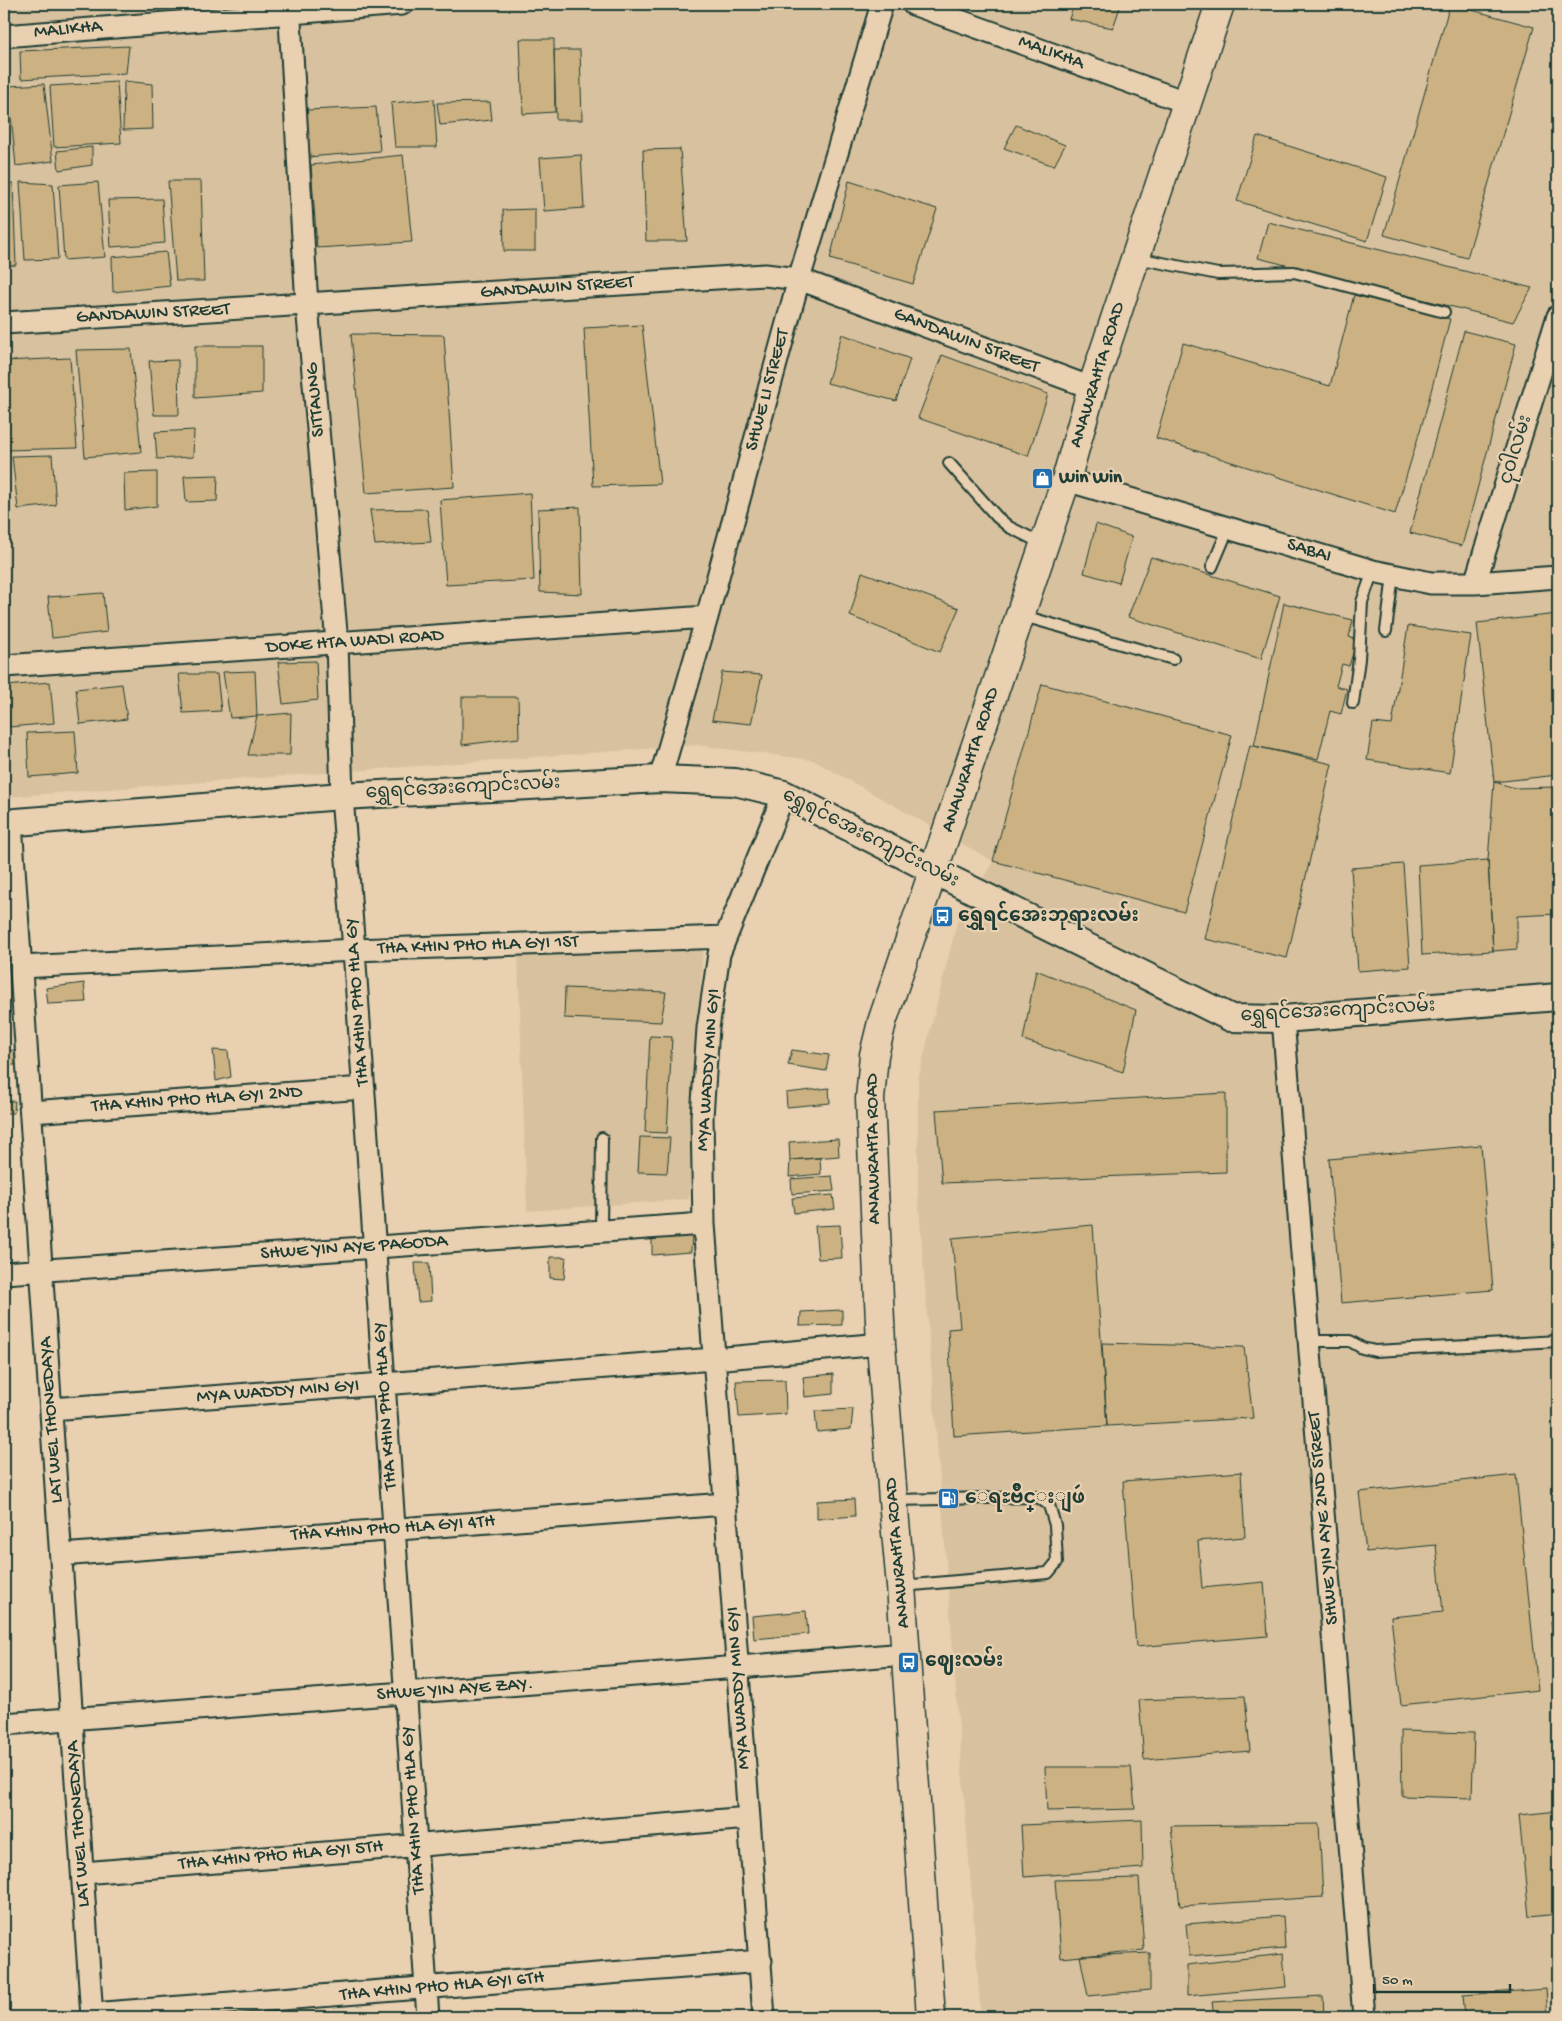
<svg xmlns="http://www.w3.org/2000/svg" width="1562" height="2021" viewBox="0 0 1562 2021" font-family="'Gochi Hand','Noto Sans Myanmar',sans-serif">
<rect width="100%" height="100%" fill="#e8d0b0"/>
<filter id="ink" filterUnits="userSpaceOnUse"><feTurbulence type="fractalNoise" baseFrequency=".02" numOctaves="2"/><feDisplacementMap in="SourceGraphic" scale="10" xChannelSelector="R" yChannelSelector="G"/><feConvolveMatrix kernelMatrix="1 2 1 2 8 2 1 2 1" color-interpolation-filters="sRGB"/></filter>
<g filter="url(#ink)">
<!-- built -->
<path fill="#d8c19e" d="M4 4H1558V2017H981L918 1193V1079L957 923 993 861 813 760 696 745 4 797Z
M703 949 689 1199 527 1211 518 955Z"/>
<!-- building -->
<path fill="#ccb282" stroke="#1f3d34" d="M1074 4H1121L1113 28 1069 19Z
M1450 4 1534 27 1467 258 1384 235Z
M520 39H554L555 112 523 114Z
M129 46 126 73 21 79 20 51Z
M554 50H580L582 120H556Z
M124 81 152 84 153 129 123 130Z
M117 82 121 143 54 147 50 86Z
M44 84 53 161 16 166 8 86Z
M434 99 437 147H395L391 103Z
M490 102 492 120 440 125 437 103Z
M376 107 380 151 308 157 307 110Z
M1016 125 1065 145 1054 166 1004 148Z
M1257 136 1387 177 1367 241 1237 201Z
M92 147V165L59 170 57 151Z
M680 149 687 241H646L643 150Z
M403 155 412 242 317 248 311 165Z
M581 155 584 208 544 211 540 158Z
M168 181H201L204 281H176Z
M849 181 937 209 913 284 830 259Z
M20 182 53 184 58 259 25 260Z
M98 182 105 257 64 260 59 185Z
M4 183H13L16 265 4 266Z
M162 199 165 243 111 247 108 200Z
M535 209V251H504L503 210Z
M1268 222 1532 288 1513 322 1258 258Z
M166 252 170 286 113 292 112 257Z
M1354 295 1450 319 1425 414 1395 514 1156 438 1183 343 1330 386Z
M642 325 660 484 593 486 584 328Z
M1464 331 1516 344 1462 546 1410 533Z
M351 334 444 335 454 487 366 493Z
M842 334 910 359 896 401 827 383Z
M195 346H262V393L195 398Z
M131 349 141 452 85 457 76 350Z
M942 355 1048 394 1028 456 918 418Z
M70 358 77 448 6 450 4 428V361Z
M178 360 179 415H154L149 361Z
M194 430 193 457 157 459 155 432Z
M52 455 56 505 18 509 12 456Z
M157 472V506L125 510 124 473Z
M218 475 217 501 186 502 184 476Z
M530 493 534 580 446 585 440 500Z
M580 507 582 594 540 592 538 509Z
M427 509 431 542 375 545 370 510Z
M1096 524 1132 537 1119 583 1084 573Z
M1151 557 1280 596 1261 659 1128 617Z
M862 572 959 608 940 652 850 616Z
M103 593 107 632 52 638 48 597Z
M1284 603 1353 620 1349 637 1357 640 1349 666 1342 664 1336 686 1347 689 1341 714 1330 711 1318 759 1254 746Z
M1558 614V775L1494 782 1477 623Z
M1408 626 1471 635 1450 773 1367 760 1373 723 1392 725Z
M316 661 318 700 283 704 278 662Z
M255 671 257 716 230 718 223 672Z
M722 672 762 675 751 724 712 720Z
M179 674H217L221 711 183 713Z
M50 682 54 723 9 727 6 686Z
M122 684 127 719 80 724 76 689Z
M1042 684 1232 735 1184 912 993 861Z
M462 697H518L519 738 462 745Z
M291 713 290 755H248L257 716Z
M75 731 78 773 29 777 27 733Z
M1250 745 1332 764 1287 958 1205 939Z
M1494 782 1515 788 1558 787V914L1517 916V949L1493 951 1488 860Z
M1488 860 1493 951 1422 955 1418 865Z
M1403 864 1410 967 1358 971 1351 868Z
M1036 970 1136 1010 1123 1072 1023 1040Z
M84 983 86 1002 48 1004 46 988Z
M565 988 666 992 661 1022 564 1018Z
M650 1036 672 1037 667 1133 645 1132Z
M15 1050V1065H4V1051Z
M213 1050 228 1051 231 1077 216 1081Z
M792 1050 829 1055 826 1071 788 1065Z
M829 1088 830 1103 787 1107 786 1093Z
M1226 1093V1172L942 1183 936 1110Z
M4 1101H15L14 1113H4Z
M640 1137 670 1138 667 1173 638 1172Z
M838 1139 839 1156 790 1160 789 1142Z
M1481 1145 1493 1290 1341 1303 1329 1159Z
M820 1158 821 1174 789 1177 790 1160Z
M832 1176 834 1191 792 1194 791 1179Z
M833 1195 835 1209 794 1213 792 1198Z
M840 1225 842 1258 818 1259 815 1226Z
M1093 1225 1107 1426 954 1436 948 1329 960 1328 952 1238Z
M692 1233 691 1252 652 1255V1236Z
M550 1257H566L564 1279 550 1278Z
M415 1263H429L431 1301 418 1302Z
M842 1310V1325L800 1326 801 1312Z
M1102 1343 1244 1347 1253 1418 1107 1426Z
M833 1374V1394L805 1397 803 1377Z
M785 1380 786 1414 739 1417 736 1381Z
M853 1409 851 1429 817 1432 815 1411Z
M1241 1472 1245 1537 1198 1541 1202 1588 1264 1582 1268 1636 1136 1647 1123 1481Z
M1516 1475 1538 1690 1401 1705 1391 1617 1443 1612 1436 1545 1366 1552 1359 1492Z
M854 1499 855 1516 817 1519V1501Z
M806 1611 808 1634 754 1639 752 1616Z
M1551 1621H1558V1677L1555 1678Z
M1245 1696 1250 1751 1144 1760 1139 1700Z
M1401 1731 1474 1733 1472 1798 1402 1796Z
M1045 1767H1131L1135 1809 1047 1811Z
M1558 1811V1914L1529 1917 1519 1815Z
M1142 1820 1143 1868 1024 1877 1021 1825Z
M1319 1824 1323 1897 1180 1906 1171 1826Z
M1139 1878 1144 1950 1061 1958 1055 1880Z
M1283 1916 1285 1948 1189 1956 1186 1924Z
M1553 1940H1558V2006Z
M1150 1953V1990L1088 1996 1080 1956Z
M1283 1954 1286 1987 1187 1996V1965Z
M1546 1989 1548 2017H1465L1463 1995Z
M1323 1996 1324 2017H1214L1212 2002Z
M1156 2014V2017H1084L1083 2015Z"/>
<g fill="none" stroke-linecap="round" stroke-linejoin="round">
<defs>
<path id="service" d="M1137 258 1218 274 1294 272 1444 312
M949 463 997 517 1009 527 1043 544
M1212 567 1229 527
M1020 615 1173 659
M1386 631 1393 575
M1353 703 1359 659 1362 602 1373 571
M601 1231 602 1138
M1309 1341H1350L1362 1348 1375 1351 1558 1341
M895 1500 1038 1497 1049 1505 1055 1525 1057 1562 1048 1573 902 1586"/>
<path id="minor" d="M289 4 307 305 337 643 342 796 354 950 428 2017
M913 4 1188 103
M4 36 402 4
M4 323 765 275 799 279 1092 388
M1066 480 1373 571 1431 583H1475L1558 577
M1475 583 1558 316
M4 666 707 617
M660 779 707 617 799 279 882 4
M11 823 92 2017
M21 967 354 950 726 937
M1283 1019 1364 2017
M31 1112 364 1088
M4 1273 704 1224
M51 1409 714 1359 881 1344
M61 1555 725 1504
M4 1724 906 1654
M83 1873 749 1818
M92 2014 761 1961
M764 2017 704 1224 702 1117 708 1028 719 954 784 794"/>
<path id="tertiary" d="M4 823 342 796 660 779 735 782 784 794 934 871 1231 1018 1283 1019 1558 997"/>
<path id="secondary" d="M931 2017 901 1586 893 1500 881 1344 870 1099 874 1055 882 1022 1066 480 1092 388 1220 4"/>
</defs>
<!-- service casing -->
<use href="#service" stroke="#1f3d34" stroke-width="14"/>
<!-- minor casing -->
<use href="#minor" stroke="#1f3d34" stroke-width="25"/>
<!-- tertiary casing -->
<use href="#tertiary" stroke="#1f3d34" stroke-width="30"/>
<!-- secondary casing -->
<use href="#secondary" stroke="#1f3d34" stroke-width="31"/>
<!-- service -->
<use href="#service" stroke="#e8d0b0" stroke-width="10"/>
<!-- minor -->
<use href="#minor" stroke="#e8d0b0" stroke-width="21"/>
<!-- tertiary -->
<use href="#tertiary" stroke="#e8d0b0" stroke-width="26"/>
<!-- secondary -->
<use href="#secondary" stroke="#e8d0b0" stroke-width="28"/>
</g>
</g>
<!-- icons -->
<defs>
<symbol id="shop-square" viewBox="-11 -11 22 22"><rect x="-9" y="-9" width="18" height="18" rx="4" fill="#1f6fb2" stroke="#e8d0b0"/><path d="M-5-2.5h2.3a2.7 3.5 0 0 1 5.4 0H5L5.5 6h-11ZM-1.5-2.5h3a1.5 2.3 0 0 0-3 0Z" fill="#fff"/></symbol>
<symbol id="bus-square" viewBox="-11 -11 22 22"><rect x="-9" y="-9" width="18" height="18" rx="4" fill="#1f6fb2" stroke="#e8d0b0"/><path d="M-5-6H5V4H4V6H2V4H-2V6H-4V4H-5ZM-3.5-4V0h7V-4ZM-3.5 1.2v1.5H-2V1.2ZM2 1.2v1.5H3.5V1.2Z" fill="#fff"/></symbol>
<symbol id="fuel-square" viewBox="-11 -11 22 22"><rect x="-9" y="-9" width="18" height="18" rx="4" fill="#1f6fb2" stroke="#e8d0b0"/><path d="M-5.5-6h7V0h2V4h1.3V-2.5L3-4.5l.8-.8L6-3V5H2.5V1h-1V6h-7ZM-4.2-4.7v3.2H.2V-4.7Z" fill="#fff"/></symbol>
</defs>
<g fill-rule="evenodd">
<use href="#shop-square" x="1030" y="466" width="25" height="25"/>
<use href="#bus-square" x="930" y="904" width="25" height="25"/>
<use href="#fuel-square" x="936" y="1486" width="25" height="25"/>
<use href="#bus-square" x="896" y="1650" width="25" height="25"/>
</g>
<g text-anchor="middle" dominant-baseline="central" stroke-width="4.5" stroke-linejoin="round" paint-order="stroke">
<!-- street labels -->
<g font-size="19" fill="#1f3d34" stroke="#e8d0b0">
<text transform="translate(68 30) rotate(-5)">MALIKHA</text>
<text transform="translate(1051 53) rotate(20)">MALIKHA</text>
<text transform="translate(557 288) rotate(-4)">GANDAWIN STREET</text>
<text transform="translate(153 314) rotate(-3)">GANDAWIN STREET</text>
<text transform="translate(966 341) rotate(21)">GANDAWIN STREET</text>
<text transform="translate(1098 375) rotate(-73)">ANAWRAHTA ROAD</text>
<text transform="translate(768 390) rotate(-75)">SHWE LI STREET</text>
<text transform="translate(316 400) rotate(-95)">SITTAUNG</text>
<text transform="translate(1517 450) rotate(-73)">ငုဝါလမ်း</text>
<text transform="translate(1309 551) rotate(17)">SABAI</text>
<text transform="translate(355 642) rotate(-4)">DOKE HTA WADI ROAD</text>
<text transform="translate(971 760) rotate(-72)">ANAWRAHTA ROAD</text>
<text transform="translate(463 789) rotate(-3)">ရွှေရင်အေးကျောင်းလမ်း</text>
<text transform="translate(870 839) rotate(27)">ရွှေရင်အေးကျောင်းလမ်း</text>
<text transform="translate(478 946) rotate(-2)">THA KHIN PHO HLA GYI 1ST</text>
<text transform="translate(358 1002) rotate(-94)">THA KHIN PHO HLA GY</text>
<text transform="translate(1338 1012) rotate(-3)">ရွှေရင်အေးကျောင်းလမ်း</text>
<text transform="translate(709 1070) rotate(-86)">MYA WADDY MIN GYI</text>
<text transform="translate(197 1100) rotate(-4)">THA KHIN PHO HLA GYI 2ND</text>
<text transform="translate(874 1149) rotate(-91)">ANAWRAHTA ROAD</text>
<text transform="translate(354 1248) rotate(-4)">SHWE YIN AYE PAGODA</text>
<text transform="translate(278 1392) rotate(-4)">MYA WADDY MIN GYI</text>
<text transform="translate(386 1406) rotate(-94)">THA KHIN PHO HLA GY</text>
<text transform="translate(52 1420) rotate(-94)">LAT WEL THONEDAYA</text>
<text transform="translate(1324 1518) rotate(-95)">SHWE YIN AYE 2ND STREET</text>
<text transform="translate(393 1529) rotate(-4)">THA KHIN PHO HLA GYI 4TH</text>
<text transform="translate(898 1553) rotate(-95)">ANAWRAHTA ROAD</text>
<text transform="translate(739 1688) rotate(-94)">MYA WADDY MIN GYI</text>
<text transform="translate(455 1690) rotate(-4)">SHWE YIN AYE ZAY.</text>
<text transform="translate(414 1810) rotate(-94)">THA KHIN PHO HLA GY</text>
<text transform="translate(79 1824) rotate(-94)">LAT WEL THONEDAYA</text>
<text transform="translate(281 1856) rotate(-5)">THA KHIN PHO HLA GYI 5TH</text>
<text transform="translate(442 1987) rotate(-5)">THA KHIN PHO HLA GYI 6TH</text>
</g>
<!-- poi labels -->
<g font-size="19" font-weight="bold" fill="#1f3d34" stroke="#e8d0b0" text-anchor="start">
<text x="1059" y="478">Win Win</text>
<text x="958" y="917">ရွှေရင်အေးဘုရားလမ်း</text>
<text x="965" y="1499">ေရႊဗ်ိဳင္းျဖဴ</text>
<text x="925" y="1662">ဈေးလမ်း</text>
</g>
</g>
<!-- margin -->
<rect width="1562" height="2021" fill="none" stroke="#e8d0b0" stroke-width="20"/>
<rect x="10" y="10" width="1542" height="2001" fill="none" stroke="#1f3d34" stroke-width="2" filter="url(#ink)"/>
<!-- scale -->
<path d="M1374 1984v8h136v-8" fill="none" stroke="#1f3d34" stroke-width="2.5"/>
<text x="1382" y="1984" font-size="15" fill="#1f3d34" stroke="#e8d0b0" stroke-width="4" paint-order="stroke">50 m</text>
</svg>
